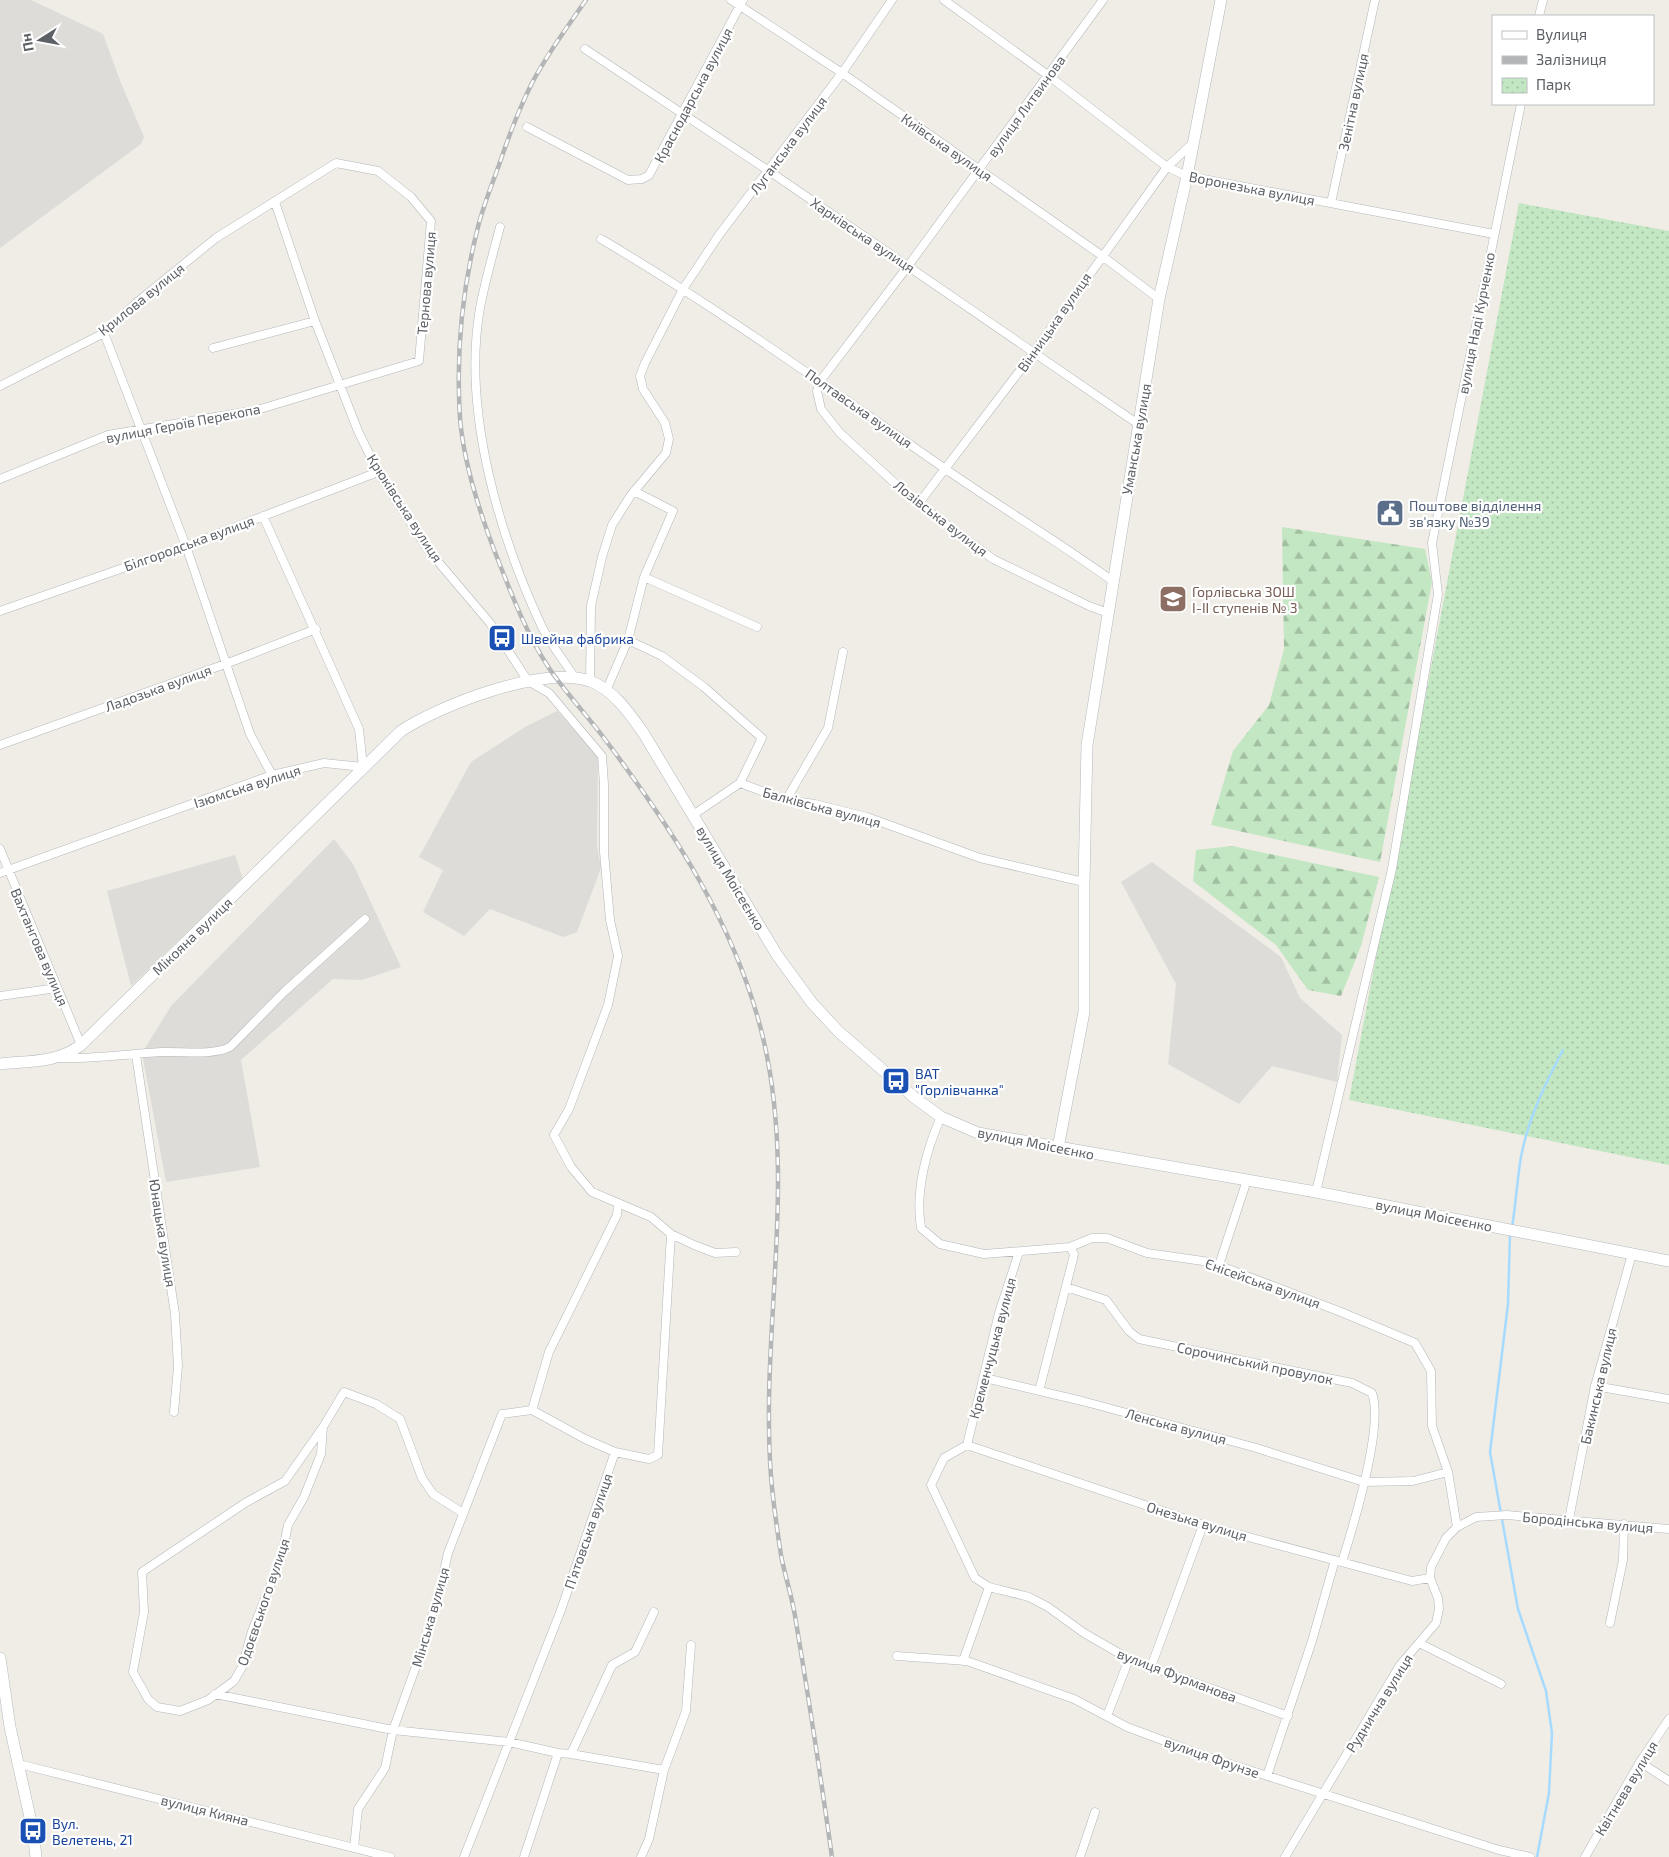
<svg xmlns="http://www.w3.org/2000/svg" width="1669" height="1857" viewBox="0 0 1669 1857" font-family="'Exo 2',sans-serif">
<defs>
<pattern id="forest-firs" width="22" height="20" patternUnits="userSpaceOnUse" patternTransform="scale(1.25)"><rect width="22" height="20" fill="#c3e7c2"/><path d="M5 1l3.5 6h-7zM16 11l3.5 6h-7z" fill="#a2bfa1"/></pattern>
<pattern id="park-dots" width="8" height="8" patternUnits="userSpaceOnUse" patternTransform="scale(1.25)"><rect width="8" height="8" fill="#c3e7c2"/><path d="M2 2h.1M6 6h.1" fill="none" stroke="#a2bfa1" stroke-width="1.8" stroke-linecap="round"/></pattern>
</defs>
<rect width="100%" height="100%" fill="#efede6"/>
<!-- industrial -->
<path fill="#dedcd8" d="M0 0H31L103 34 121 83 144 137 141 144 0 248Z
M557 711 598 756 597 845 601 868 577 932 563 937 490 909 464 936 423 912 443 870 419 857 471 762 525 727Z
M334 839 353 864 401 967 362 980 333 979 241 1060 260 1167 166 1182 142 1053 171 1006Z
M235 855 243 879 131 986 107 891Z
M1152 862 1281 957 1300 998 1342 1035 1337 1082 1272 1066 1239 1104 1168 1064 1176 984 1121 882Z"/>
<!-- forest -->
<path fill="url(#forest-firs)" d="M1282 527 1425 549 1432 582 1380 862 1211 825 1233 751 1269 705 1284 649Z
M1232 846 1379 877 1361 946 1341 996 1308 990 1276 945 1193 881 1196 850Z"/>
<!-- park -->
<path fill="url(#park-dots)" d="M1519 203 1669 231V1165L1349 1100Z"/>
<g fill="none" stroke-linecap="round" stroke-linejoin="round">
<!-- stream -->
<path stroke="#a6dbff" stroke-width="2.5" d="M1512 1227C1516 1204 1517 1180 1521 1157 1528 1119 1545 1084 1563 1050
M1510 1234 1508 1304 1490 1452 1518 1609 1546 1691 1552 1733 1549 1793 1537 1857"/>
<defs>
<path id="street" d="M731 0 842 73 1101 255 1159 299
M944 0 1049 76 1167 167 1187 176 1494 234
M1103 0 908 266 821 380 817 391 821 409 840 433 910 497 993 559 1089 606 1108 613
M1539 16 1543 0
M585 49 769 171 1138 424
M527 127 628 180 642 179 649 175 743 0
M275 202 315 321 358 431 378 472 429 551 490 623 528 681 549 693 602 756 604 784V852L610 920 618 956 608 1005 569 1109 554 1135 571 1167 592 1192 651 1217 671 1234 694 1245 715 1253 736 1252
M1331 203 1375 0
M500 227C493 254 485 281 480 308 462 410 499 535 542 627 551 645 565 662 575 678
M601 239C720 309 831 390 944 468 1000 507 1059 542 1114 582
M104 333 186 546 250 734 272 775
M213 348 315 321
M0 386 104 333 136 303 216 238 336 163 378 171 411 197 431 221 419 361 257 410 108 435 0 479
M919 503 1034 352 1167 167 1193 143
M644 577 757 627
M0 611 186 546 378 472
M628 640 662 656 704 687 762 738 740 783 786 800 815 804 867 817 980 858 1084 882
M590 681 591 606 602 557 612 525 631 495 666 453 669 439 665 423 643 389 640 376 645 363 683 289 719 235 842 73 892 0
M606 691 628 640 644 577 673 511 634 491
M0 745 228 663 316 629
M786 800 828 728 843 652
M693 815 740 783
M0 849 81 1045
M0 873 272 775 324 763 363 767 359 729 263 516
M0 996 57 988
M136 1055 175 1314 178 1366 174 1412
M60 1058C94 1059 127 1054 161 1052 182 1051 212 1056 230 1047L284 992 365 919
M941 1117C926 1150 915 1192 921 1228L940 1244 984 1254 1070 1247 1092 1238H1107L1147 1253 1210 1262 1341 1312 1415 1343 1431 1371 1432 1426 1448 1472 1457 1527
M1316 1192 1392 869 1438 594 1432 543 1521 104
M1219 1265 1247 1180
M1066 1287 1106 1300 1129 1331 1139 1339 1352 1383 1372 1393C1384 1426 1353 1527 1342 1562
M985 1378 1082 1401 1253 1447 1364 1482 1413 1481 1448 1472
M1595 1386 1669 1399
M1039 1391 1073 1259 1074 1254 1070 1247
M532 1410 549 1352 617 1215 618 1203
M323 1427 285 1481 245 1503 142 1572 144 1612 133 1672 148 1699 157 1707 180 1711 208 1700 234 1681 242 1667 252 1631 281 1559 288 1525 304 1497 321 1454 323 1427 344 1392 376 1404 400 1419 422 1478 433 1494 463 1513
M967 1445 944 1458 931 1485 975 1578 989 1587 1029 1597 1048 1607 1084 1633 1129 1659 1288 1716
M967 1445 1204 1525 1412 1581 1430 1578
M967 1445 999 1313 1019 1252
M1569 1519 1595 1386 1632 1254
M1610 1623 1623 1560 1624 1524
M1419 1643 1501 1684
M897 1656 967 1661 1074 1699 1127 1727 1205 1756 1499 1850 1530 1857
M963 1661 989 1587
M1151 1667 1203 1525
M215 1694 393 1730 509 1742 558 1753 571 1754 664 1770
M1107 1716 1129 1659
M571 1754 612 1665 635 1652 654 1612
M1640 1762 1669 1781
M19 1764 390 1857
M1267 1776 1312 1641 1335 1560
M354 1848 358 1809 385 1768 393 1730 419 1658 440 1590 448 1553 502 1414 532 1410 585 1439 615 1452 649 1459 658 1455 671 1234
M464 1857 561 1610 615 1452
M524 1857 558 1753
M641 1857 649 1839 664 1770 686 1711 691 1645
M1080 1857 1095 1812
M1285 1857 1400 1665 1436 1623 1439 1609 1438 1598 1430 1578 1431 1567 1446 1538 1457 1527 1476 1517 1507 1515 1669 1529
M1585 1857 1640 1762 1669 1719"/>
<path id="secondary" d="M0 1064C28 1061 58 1063 81 1045L401 731C440 705 544 665 590 681 614 690 630 714 644 734L777 955 812 1003 839 1032 915 1098 941 1117 978 1133 1316 1192 1669 1261
M1058 1148 1084 1012V882L1087 745 1159 299 1187 176 1221 0
M0 1658 10 1727 33 1831 36 1857"/>
</defs>
<!-- street casing -->
<use href="#street" stroke="#b3b6ba" stroke-width="9"/>
<!-- secondary casing -->
<use href="#secondary" stroke="#b4b8bd" stroke-width="12"/>
<!-- street -->
<use href="#street" stroke="#fff" stroke-width="8"/>
<!-- secondary -->
<use href="#secondary" stroke="#fff" stroke-width="11"/>
<defs>
<path id="rail" d="M586 0C568 26 547 54 532 83 519 109 508 138 499 165 491 187 482 209 477 231 462 291 456 356 460 418 464 468 483 523 502 570 515 603 529 638 549 668 565 692 586 714 604 738 673 830 738 928 764 1042 797 1188 760 1330 771 1476 773 1502 777 1529 781 1555 785 1577 793 1599 796 1622 809 1700 821 1779 832 1857"/>
</defs>
<!-- rail casing -->
<use href="#rail" stroke="#b4b5b6" stroke-width="4.5"/>
<!-- rail -->
<use href="#rail" stroke="#fff" stroke-width="2.5" stroke-dasharray="8" stroke-linecap="butt"/>
</g>
<!-- icons -->
<defs>
<symbol id="civic-square" viewBox="-11 -11 22 22"><rect x="-9" y="-9" width="18" height="18" rx="4" fill="#5c6f8a" stroke="#fff"/><path d="M-.6-6.5H3V-4.5H.6V-3L4-1V1h2V6H-6V1h2V-1L-.6-3ZM-1.2 2.5V6h2.4V2.5Z" fill="#fff"/></symbol>
<symbol id="school-square" viewBox="-11 -11 22 22"><rect x="-9" y="-9" width="18" height="18" rx="4" fill="#8d6e63" stroke="#fff"/><path d="M0-5L7-2L0 1L-7-2ZM-4 1L0 2.5L4 1V4Q0 6-4 4Z" fill="#fff"/></symbol>
<symbol id="bus-square" viewBox="-11 -11 22 22"><rect x="-9" y="-9" width="18" height="18" rx="4" fill="#1a4fb4" stroke="#fff"/><path d="M-5-6H5V4H4V6H2V4H-2V6H-4V4H-5ZM-3.5-4V0h7V-4ZM-3.5 1.2v1.5H-2V1.2ZM2 1.2v1.5H3.5V1.2Z" fill="#fff"/></symbol>
</defs>
<g fill-rule="evenodd">
<use href="#civic-square" x="1374" y="497" width="32" height="32"/>
<use href="#school-square" x="1157" y="583" width="32" height="32"/>
<use href="#bus-square" x="486" y="622" width="32" height="32"/>
<use href="#bus-square" x="880" y="1065" width="32" height="32"/>
<use href="#bus-square" x="17" y="1815" width="32" height="32"/>
</g>
<g text-anchor="middle" dominant-baseline="central" stroke-width="4.5" stroke-linejoin="round" paint-order="stroke">
<!-- street labels -->
<g font-size="14" fill="#5d6166" stroke="#fff">
<text transform="translate(693 95) rotate(-62)">Краснодарська вулиця</text>
<text transform="translate(1353 102) rotate(-78)">Зенітна вулиця</text>
<text transform="translate(1026 106) rotate(-54)">вулиця Литвинова</text>
<text transform="translate(788 145) rotate(-53)">Луганська вулиця</text>
<text transform="translate(947 147) rotate(35)">Київська вулиця</text>
<text transform="translate(1252 188) rotate(11)">Воронезька вулиця</text>
<text transform="translate(863 235) rotate(34)">Харківська вулиця</text>
<text transform="translate(426 283) rotate(-85)">Тернова вулиця</text>
<text transform="translate(141 299) rotate(-39)">Крилова вулиця</text>
<text transform="translate(1054 322) rotate(-55)">Вінницька вулиця</text>
<text transform="translate(1476 323) rotate(-79)">вулиця Наді Курченко</text>
<text transform="translate(859 408) rotate(35)">Полтавська вулиця</text>
<text transform="translate(183 423) rotate(-11)">вулиця Героїв Перекопа</text>
<text transform="translate(1136 439) rotate(-80)">Уманська вулиця</text>
<text transform="translate(405 508) rotate(57)">Крюківська вулиця</text>
<text transform="translate(941 518) rotate(38)">Лозівська вулиця</text>
<text transform="translate(189 543) rotate(-20)">Білгородська вулиця</text>
<text transform="translate(158 688) rotate(-20)">Ладозька вулиця</text>
<text transform="translate(247 786) rotate(-18)">Ізюмська вулиця</text>
<text transform="translate(822 807) rotate(15)">Балківська вулиця</text>
<text transform="translate(731 878) rotate(59)">вулиця Моісеєнко</text>
<text transform="translate(192 936) rotate(-44)">Мікояна вулиця</text>
<text transform="translate(40 947) rotate(67)">Вахтангова вулиця</text>
<text transform="translate(1036 1143) rotate(11)">вулиця Моісеєнко</text>
<text transform="translate(1434 1215) rotate(11)">вулиця Моісеєнко</text>
<text transform="translate(163 1233) rotate(81)">Юнацька вулиця</text>
<text transform="translate(1263 1283) rotate(20)">Єнісейська вулиця</text>
<text transform="translate(992 1348) rotate(-75)">Кременчуцька вулиця</text>
<text transform="translate(1255 1363) rotate(12)">Сорочинський провулок</text>
<text transform="translate(1598 1386) rotate(-77)">Бакинська вулиця</text>
<text transform="translate(1176 1426) rotate(15)">Ленська вулиця</text>
<text transform="translate(1197 1521) rotate(17)">Онезька вулиця</text>
<text transform="translate(1588 1522) rotate(5)">Бородінська вулиця</text>
<text transform="translate(588 1531) rotate(-71)">П’ятовська вулиця</text>
<text transform="translate(263 1602) rotate(-71)">Одоєвського вулиця</text>
<text transform="translate(430 1617) rotate(-74)">Мінська вулиця</text>
<text transform="translate(1177 1675) rotate(21)">вулиця Фурманова</text>
<text transform="translate(1379 1703) rotate(-58)">Руднична вулиця</text>
<text transform="translate(1212 1757) rotate(19)">вулиця Фрунзе</text>
<text transform="translate(1626 1788) rotate(-59)">Квітнева вулиця</text>
<text transform="translate(205 1810) rotate(14)">вулиця Кияна</text>
</g>
<!-- service labels -->
<g font-size="14" fill="#4e5e75" stroke="#fff" text-anchor="start">
<text x="1409" y="505">Поштове відділення<tspan x="1409" dy="16">зв'язку №39</tspan></text>
</g>
<!-- education labels -->
<g font-size="14" fill="#785e54" stroke="#fff" text-anchor="start">
<text x="1192" y="591">Горлівська ЗОШ<tspan x="1192" dy="16">І-ІІ ступенів № 3</tspan></text>
</g>
<!-- transit labels -->
<g font-size="14" fill="#164399" stroke="#fff" text-anchor="start">
<text x="521" y="638">Швейна фабрика</text>
<text x="915" y="1073">ВАТ<tspan x="915" dy="16">"Горлівчанка"</tspan></text>
<text x="52" y="1823">Вул.<tspan x="52" dy="16">Велетень, 21</tspan></text>
</g>
</g>
<!-- legend -->
<rect x="1492" y="15" width="162" height="90" fill="#ffffff" stroke="#bec0c2"/>
<rect x="1502" y="31" width="25" height="8" fill="#ffffff" stroke="#bec0c2"/>
<text x="1536" y="40" font-size="15" fill="#5d6166">Вулиця</text>
<rect x="1502" y="56" width="25" height="8" fill="#b4b5b6" stroke="#bec0c2"/>
<text x="1536" y="65" font-size="15" fill="#5d6166">Залізниця</text>
<rect x="1502" y="78" width="25" height="15" fill="url(#park-dots)" stroke="#bec0c2"/>
<text x="1536" y="90" font-size="15" fill="#5d6166">Парк</text>
<!-- north arrow -->
<g transform="translate(40 40) rotate(259)" stroke="#ffffff" stroke-width="4" paint-order="stroke">
<path d="M0-4L9 19L0 12L-9 19Z" fill="#5d6166"/>
<text y="-8" font-size="14" font-weight="bold" text-anchor="middle" fill="#5d6166">Пн</text>
</g>
</svg>
